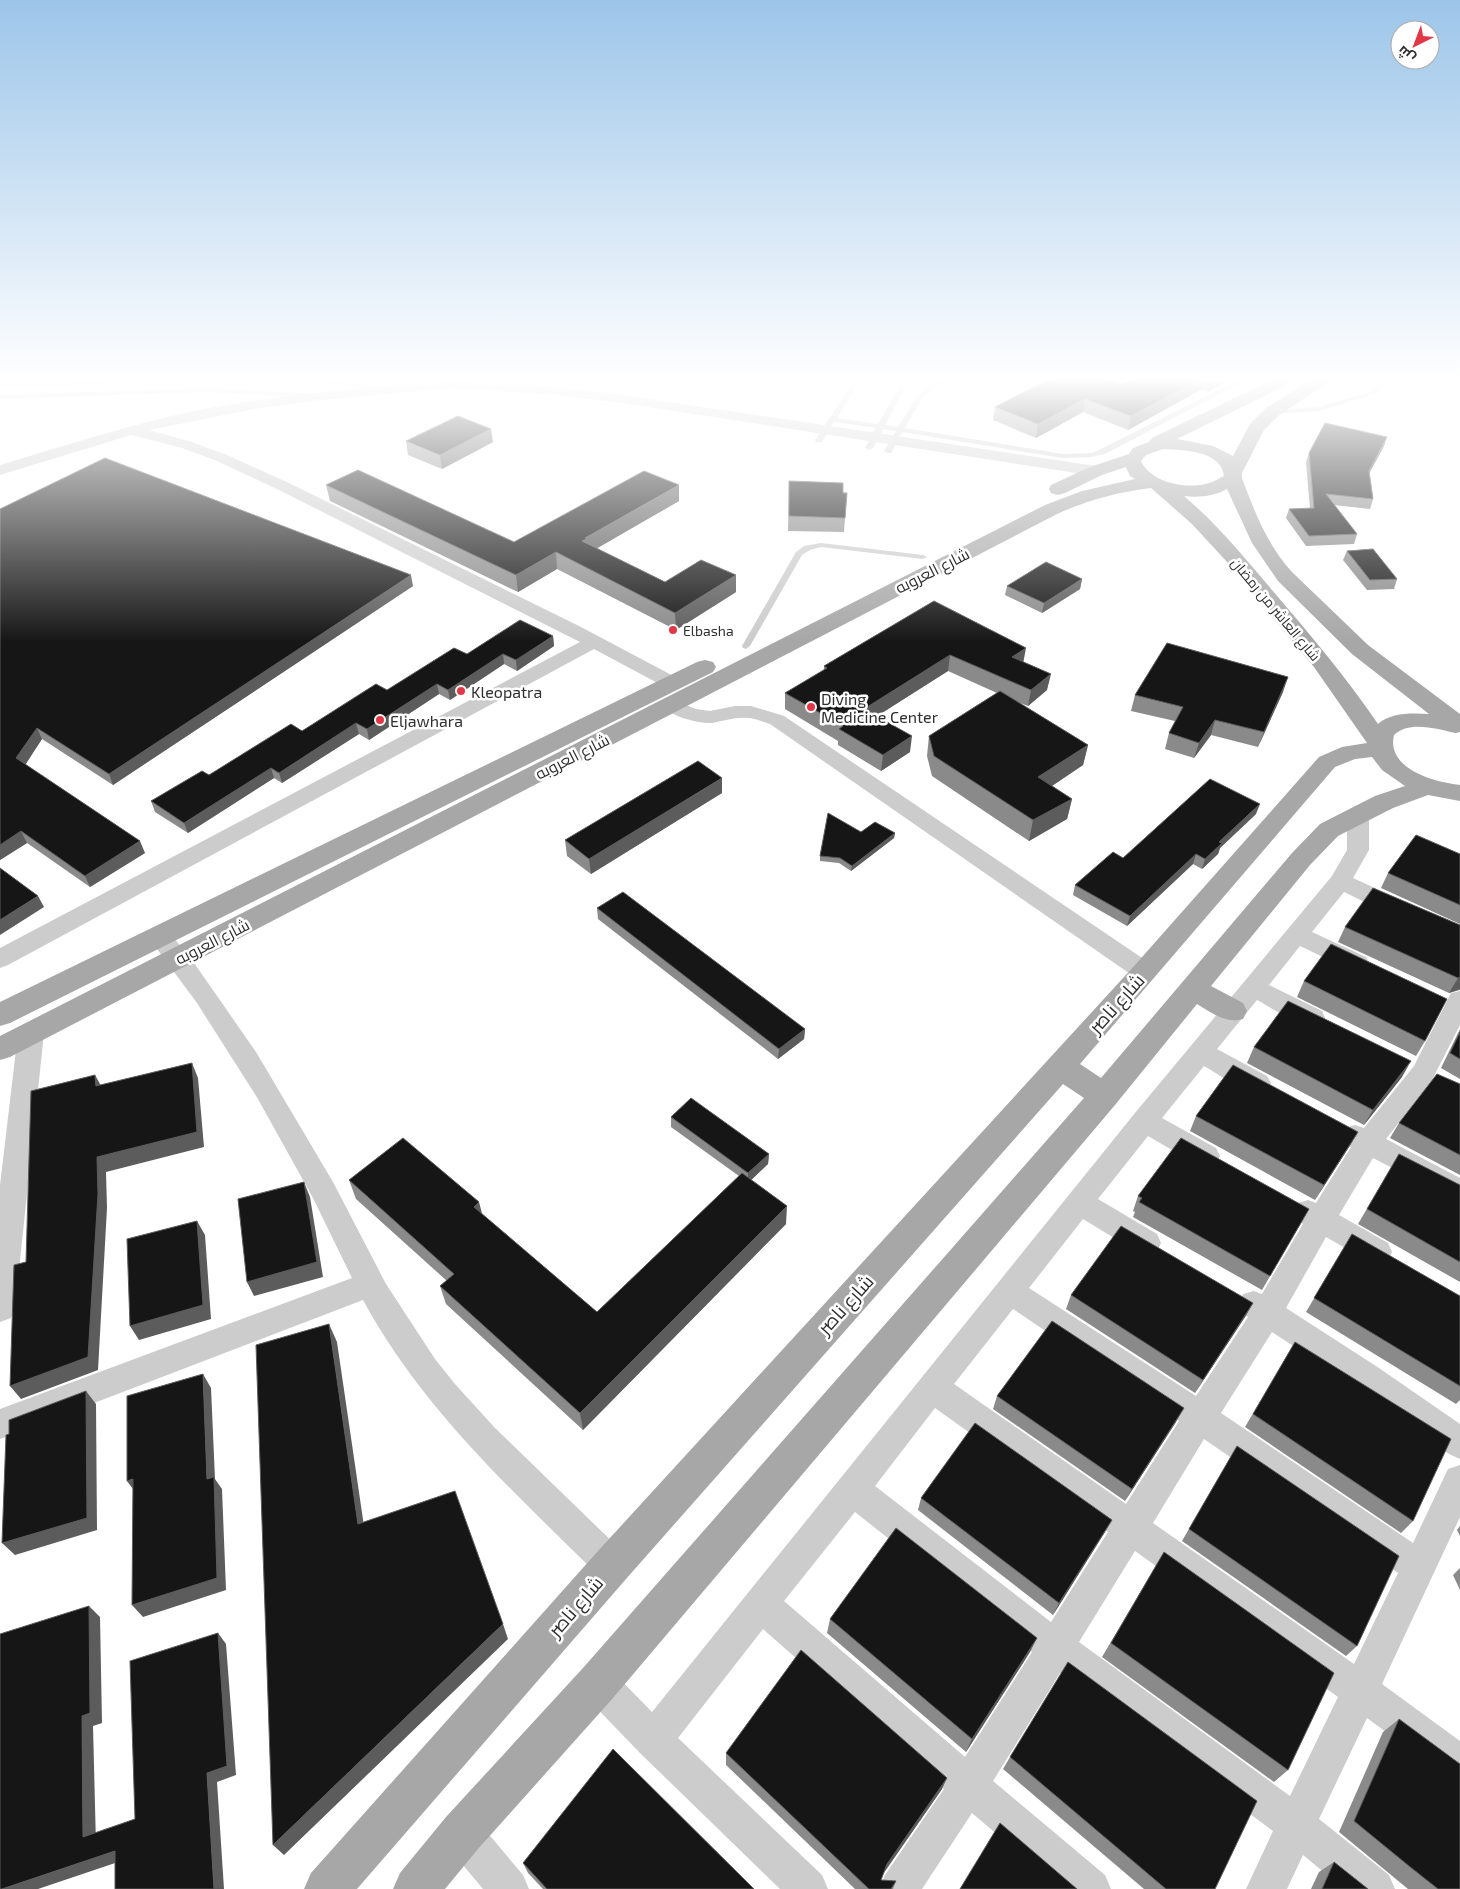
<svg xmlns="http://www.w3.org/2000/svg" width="1460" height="1889" viewBox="0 0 1460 1889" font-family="'Exo 2',Cairo,sans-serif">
<rect width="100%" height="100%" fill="#fff"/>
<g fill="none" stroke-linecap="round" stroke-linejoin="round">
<!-- lane -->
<path fill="#ccc" fill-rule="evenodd" d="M141 378H181L178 380 16 388 0 387V383L16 384Z
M265 378 328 379 387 388 390 390 387 392 328 383 268 380Z
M856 378H862L837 418 878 424 904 378H910L885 425 898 427 918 395 932 383 935 378H941L940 381 960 378 937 385 923 397 905 428 1063 454 1091 453 1099 450 1242 378H1250L1105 454 1091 457 1063 458 902 432 891 453H888L884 451 896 431 883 429 873 448 869 450 865 448 876 428 834 422 822 442H816L815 440Z
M1382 378H1388L1378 393 1319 411 1272 414 1269 412 1272 410 1318 407 1374 391Z
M207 388 315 394 318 396 315 398 207 392 0 399V395Z
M821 543 923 555 927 557 923 559 821 547 810 550 802 555 750 646 746 649 743 648 742 646 796 552 804 546Z"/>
<!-- street -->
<path fill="#ccc" fill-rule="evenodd" d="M453 380 556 387 623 395 1096 466 1102 468 1104 471 1102 474 1096 476 623 403 556 395 453 388 321 400 254 409 149 430 192 442 227 455 291 484 581 627 679 679 682 683 679 687 672 689 665 687 594 649 8 965 0 968V948L580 642 279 490 217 461 182 448 131 435 0 475V465C64 446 128 425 194 411 279 394 366 388 453 380Z
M671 699 696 709 710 711 735 706H751L784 716 1154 966 1157 972 1154 978 1145 981 1136 978 770 724C763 722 755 718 747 718 735 717 724 721 712 723 699 724 669 716 661 705L664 701Z
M1358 807 1366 809 1369 814V850L1353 878 1405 902 1409 908 1405 914 1397 916 1389 914 1344 892 1312 932 1366 957 1369 963 1366 969 1357 972 1348 969 1300 946 1269 985 1322 1011 1325 1018 1322 1025C1303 1030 1274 1009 1257 1000L1217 1049 1267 1076 1271 1083 1267 1090C1247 1097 1222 1076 1204 1066L1162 1118 1216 1148 1220 1156 1216 1164 1206 1167 1196 1164 1148 1136 1098 1199 1157 1234 1161 1243 1157 1252 1147 1256 1137 1252 1083 1219 1029 1288 1196 1396 1248 1317 1243 1314 1239 1304 1243 1294 1254 1291 1262 1294 1303 1224 1298 1221 1294 1212 1298 1203 1308 1200 1316 1203 1351 1147 1345 1144 1342 1136 1345 1128 1355 1125 1364 1128 1414 1066 1451 993 1460 991V1025L1432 1080 1386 1139 1460 1178V1203L1373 1158 1339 1215 1388 1243 1392 1252 1388 1261 1378 1265 1368 1261 1326 1237 1286 1308 1376 1366 1460 1424V1459L1449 1454 1354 1386 1272 1332 1221 1413 1413 1543 1448 1469 1460 1465V1517L1382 1684 1460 1741V1783L1447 1777 1367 1718 1319 1819 1389 1875 1395 1889H1344L1303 1855 1287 1889H1246L1273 1831 1060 1673 993 1781 1105 1875 1111 1889H1061L972 1813 922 1889H879L885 1875 944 1789 763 1629 678 1738 822 1875 828 1889H780L640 1753 585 1696 580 1683 585 1670 598 1665 611 1670 652 1712 1135 1113 1332 876 1347 850V814L1350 809ZM1013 1309 1179 1421 1126 1504 954 1384ZM935 1408 1108 1532 1051 1622 875 1486ZM1204 1439 1398 1573 1354 1664 1153 1523ZM855 1512 1032 1652 965 1757 784 1601ZM1135 1551 1338 1697 1290 1796 1079 1642Z
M160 929 168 931 192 960 256 1052 333 1182 386 1284 435 1359 455 1384 495 1428 624 1553 629 1565 624 1577 612 1582 600 1577C513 1491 422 1409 363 1300L0 1439V1409L352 1278 313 1198 258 1099 197 1003 148 937 152 931Z
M31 1023 40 1026 44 1033 15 1308 11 1318 0 1322V1185L18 1033 22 1026Z
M462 1814 476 1819 523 1875 529 1889H483L448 1847 443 1833 448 1819Z"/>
<!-- primary -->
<path fill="#a7a7a7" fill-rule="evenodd" d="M1276 378H1297L1295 381 1177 439 1213 446 1233 456 1250 424 1266 408 1313 378H1332L1330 381 1278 416 1264 430 1242 473V478C1254 511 1268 546 1292 572L1368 645 1460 714V732L1456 733C1438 729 1409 720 1394 735 1386 769 1434 782 1460 785V801L1428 795 1393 808 1338 836 1310 865 1211 986 1243 1003 1247 1011 1243 1019C1226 1024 1212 1013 1197 1004L1115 1105 613 1698 478 1849 445 1889H393L400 1873 446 1817 583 1668 1084 1098 1063 1084 626 1579 357 1889H304L311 1873 598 1551 1135 965 1319 757 1342 747 1367 743 1314 667 1227 562 1192 524 1151 488C1118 492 1089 500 1059 513L10 1057 0 1060V1036L1045 505 1082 491 1135 479 1130 476 1126 467 1102 475 1065 493 1058 495 1051 493 1049 489 1051 485 1090 467 1129 454 1133 448 1149 442 1152 438ZM1163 449C1183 450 1221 450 1224 476 1219 478 1214 482 1209 483 1188 490 1151 483 1141 461L1146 455ZM1227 489 1252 543 1278 581 1352 654 1429 714C1413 713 1391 712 1378 724 1346 677 1309 633 1272 590 1244 557 1217 524 1184 496 1198 498 1215 496 1227 489ZM1372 757 1382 770 1405 786 1375 796 1320 824 1292 853 1101 1078 1080 1064 1335 767 1355 759Z
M705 660 713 662 716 667 713 672 10 1023 0 1026V1002L697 662Z"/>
</g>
<!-- wall -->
<path fill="#8a8a8a" d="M1134 378H1233L1208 392 1202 389 1128 430 1083 412 1036 438 993 420 995 407 1122 384Z
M406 441 493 442 442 469 408 455Z
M1384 446 1369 474 1373 499 1370 509 1334 505 1357 534 1354 544 1306 546 1286 518 1289 509 1310 508 1306 462 1309 453Z
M789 481 847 493 844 532 788 531Z
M326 485 514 542 679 501 596 548 665 582 736 575V592L676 630 557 569 518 592 330 501Z
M0 509 413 586 113 785 42 739 25 764 145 853 90 887 27 843 0 860Z
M1347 551 1397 579 1394 589 1367 590 1343 560Z
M1082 579 1080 589 1042 613 1005 595 1007 586Z
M934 601 1023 662 1047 690 1028 706 1015 701 1088 745 1083 765 1052 786 1072 799 1067 819 1029 841 932 776 927 756 929 736 997 693 948 671 877 716 910 752 881 771 838 745V741L785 709V693L824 670V666Z
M553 636 554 646 517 671 504 664 450 700 439 694 369 740 359 734 282 783 274 778 188 833 155 812 151 801 209 775 387 690 467 654Z
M1283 692 1258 747 1211 735 1194 758 1165 749 1169 733 1175 721 1131 711 1135 695Z
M722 793 591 874 567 856 565 840Z
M1256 814 1220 848 1218 854 1202 869 1193 864 1127 926 1073 895 1075 885 1123 858Z
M861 832 895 833 894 838 851 871 839 863 820 861V856Z
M1460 854V924L1381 888 1388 873Z
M597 908 805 1029 804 1039 778 1059 598 919Z
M1460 925V990L1449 993 1338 942 1345 927Z
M1304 981 1425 1041 1416 1056 1297 997Z
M1460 1029V1079L1441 1068Z
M1254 1047 1402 1077 1364 1125 1247 1063Z
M1460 1084V1175L1390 1138 1399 1123Z
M1196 1116 1358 1132 1349 1147 1315 1200 1190 1131Z
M671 1117 769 1154 768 1164 751 1180 786 1224 583 1430 446 1304 440 1286 447 1281 356 1199 349 1180 482 1214 597 1312 739 1176 671 1127Z
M1399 1154 1460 1185V1282L1358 1224Z
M1138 1196 1309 1209 1262 1290 1133 1217 1135 1212 1133 1211Z
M1352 1234 1460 1296V1400L1456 1404 1306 1312Z
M1071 1295 1253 1303 1245 1317 1195 1393 1066 1309Z
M1295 1342 1413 1521 1401 1533 1245 1427Z
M997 1396 1176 1422 1125 1501 993 1409Z
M1237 1446 1357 1646 1346 1656 1182 1541Z
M921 1498 1105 1532 1053 1615 918 1510Z
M1460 1526V1536L1457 1530Z
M1164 1552 1288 1770 1274 1782 1102 1657Z
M1460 1568V1590L1453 1575Z
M830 1619 1030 1652 966 1752 827 1633Z
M1399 1719 1460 1889H1408L1339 1832 1383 1732Z
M726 1753 942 1789 883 1874 881 1880 896 1881 893 1889H855L726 1765Z
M1010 1757 1215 1889H1144L1003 1769Z
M1334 1862 1368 1889H1311L1319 1872Z
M523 1863 754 1889H543L528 1873Z"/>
<!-- shaded-wall -->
<path fill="#5c5c5c" d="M1202 378H1205L1202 389 1128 430 1131 416Z
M1212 378H1233L1208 392Z
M1085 399 1083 412 1036 438 1038 424Z
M491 429 493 442 442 469 440 455Z
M1387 437 1384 446 1365 481 1369 471Z
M679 485V501L589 553 582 541 585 538Z
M556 552 557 569 518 592 516 575Z
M411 575 413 586 113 785 109 774Z
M736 575V592L676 630 675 613Z
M1082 579 1080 589 1042 613 1044 603Z
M553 636 554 646 517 671 516 660Z
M1026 648 1023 664 1012 657Z
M503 654 504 664 450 700 448 690Z
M950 655 948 671 863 725 864 709Z
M1051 674 1047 690 1028 706 1031 690Z
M1288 677 1283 692 1258 747 1264 732Z
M437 684 439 694 369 740 367 729Z
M1215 720 1211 735 1194 758 1199 743Z
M356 723 359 734 282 783 279 773Z
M37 728 42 739 22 770 16 758Z
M912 736 910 752 881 771 883 755Z
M1088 745 1083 765 1034 798 1038 777Z
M271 768 274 778 188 833 184 823Z
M722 778V793L591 874 589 859Z
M1072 799 1067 819 1029 841 1033 820Z
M1260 804 1256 814 1220 848 1218 854 1202 869 1205 859 1219 842Z
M21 831 27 843 0 860V845Z
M895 833 894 838 851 871 852 866Z
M140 841 145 853 90 887 85 876Z
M1196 854 1193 864 1127 926 1130 916Z
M38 896 44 907 0 935V920Z
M1460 977V989L1449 993 1458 978Z
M805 1029 804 1039 778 1059 779 1049Z
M1411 1061 1402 1077 1364 1125 1373 1110Z
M192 1063 198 1078 204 1147 106 1172 107 1208 98 1370 21 1399 10 1386 97 1157Z
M95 1075 104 1091 96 1086Z
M1358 1132 1349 1147 1315 1200 1324 1185Z
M769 1154 768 1164 748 1183V1173Z
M304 1182 310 1197 323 1277 254 1296 247 1282Z
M479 1202 484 1221 474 1207Z
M787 1206 786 1224 583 1430 580 1413Z
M197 1221 205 1235 211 1319 139 1340 130 1326Z
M1253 1303 1245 1317 1195 1393 1203 1380Z
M329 1324 337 1342 366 1540 358 1524Z
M203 1374 211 1388 215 1479 222 1489 226 1590 143 1617 132 1605 207 1479Z
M86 1391 96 1404 97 1530 15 1555 2 1543Z
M1184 1408 1176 1422 1125 1501 1132 1489Z
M133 1479 136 1493 127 1481Z
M1112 1520 1105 1532 1053 1615 1059 1603Z
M89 1606 100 1617 102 1723 93 1726 96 1845 83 1837 82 1716Z
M503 1624 508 1639 284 1855 273 1845Z
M218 1633 226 1644 236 1775 217 1782 224 1889H214L207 1773Z
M1037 1638 1030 1652 966 1752 972 1739Z
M947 1778 942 1789 883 1874 887 1864Z
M115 1851 127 1859 38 1889H2Z"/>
<!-- building -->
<path fill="#161616" stroke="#5c5c5c" d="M1051 378H1106L1122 384 1134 378H1202L1131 416 1085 399 1038 424 995 407Z
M458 416 491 429 440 455 406 441Z
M1325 423 1387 437 1369 471 1373 499 1326 494 1357 534 1309 536 1289 509 1314 508 1309 453Z
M105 458 411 575 109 774 37 728 16 758 140 841 85 876 21 831 0 845V509Z
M358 470 514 542 644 471 679 485 585 538 587 539 582 541 665 582 701 560 736 575 675 613 556 552 516 575 326 485Z
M789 481 843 483V493H847L845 518 789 516Z
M1373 549 1397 579 1370 580 1347 551Z
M1046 562 1082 579 1044 603 1007 586Z
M934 601 1026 648 1012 657 1051 674 1031 690 950 655 864 709 912 736 883 755 839 729 843 726 785 693 827 668 824 666Z
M520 620 553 636 516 660 503 654 448 690 437 684 367 729 356 723 279 773 271 768 184 823 151 801 202 771 209 775 291 724 302 731 376 684 387 690 454 648 467 654Z
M1167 643 1288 677 1264 732 1215 720 1199 743 1169 733 1183 707 1135 695Z
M1000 691 1088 745 1038 777 1072 799 1033 820 934 756 929 736Z
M698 761 722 778 589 859 565 840Z
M1210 779 1260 804 1219 842 1222 843 1205 859 1196 854 1130 916 1075 885 1113 852 1123 858Z
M828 813 861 832 875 822 895 833 852 866 840 858 820 856Z
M1416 835 1460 854V905L1388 873Z
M0 868 38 896 0 920Z
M1373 888 1460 925V977L1458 978 1345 927Z
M623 892 805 1029 779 1049 597 908Z
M1331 944 1447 999 1425 1041 1304 981Z
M1288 1001 1411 1061 1373 1110 1254 1047Z
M1460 1032V1059L1450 1053Z
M192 1063 197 1132 97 1157 98 1194 88 1357 10 1386 14 1265 26 1262 31 1091 95 1075 96 1086Z
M1233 1065 1358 1132 1324 1185 1196 1116Z
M1437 1074 1460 1084V1155L1399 1123Z
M691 1098 769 1154 748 1173 671 1117Z
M403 1138 479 1202 474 1207 597 1312 742 1173 787 1206 580 1413 440 1286 454 1274 349 1180Z
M1181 1138 1309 1209 1270 1276 1139 1202 1142 1198 1138 1196Z
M1399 1154 1460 1185V1262L1367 1209Z
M304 1182 317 1262 247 1282 238 1199Z
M197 1221 203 1305 130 1326 127 1239Z
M1121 1226 1253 1303 1203 1380 1071 1295Z
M1352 1234 1460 1296V1386L1314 1298Z
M1052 1321 1184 1408 1132 1489 997 1396Z
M329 1324 358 1524 455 1491 503 1624 273 1845 256 1345Z
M1295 1342 1451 1439 1413 1521 1253 1414Z
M203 1374 207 1479 214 1477 217 1578 132 1605 133 1479 127 1481V1396Z
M86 1391 87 1518 2 1543 6 1435 9 1434V1420Z
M975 1423 1112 1520 1059 1603 921 1498Z
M1237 1446 1399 1556 1357 1646 1189 1529Z
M896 1528 1037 1638 972 1739 830 1619Z
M1164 1552 1334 1673 1288 1770 1111 1643Z
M89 1606 90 1713 82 1716 83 1837 135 1819 130 1661 218 1633 227 1766 207 1773 214 1889H115V1851L2 1889H0V1634Z
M801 1650 947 1778 887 1864 881 1880 896 1881 891 1889H869L726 1753Z
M1068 1662 1257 1801 1215 1889H1166L1010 1757Z
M1399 1719 1460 1764V1889H1438L1409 1866 1354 1821Z
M613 1749 754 1889H547L523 1863Z
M1000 1823 1077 1889H960Z
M1334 1862 1368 1889H1322Z"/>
<!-- sky -->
<linearGradient id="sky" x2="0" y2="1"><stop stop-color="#9cc5e9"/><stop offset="0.59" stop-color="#fff"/><stop offset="1" stop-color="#fff" stop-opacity="0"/></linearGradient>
<rect width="1460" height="642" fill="url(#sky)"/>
<!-- markers -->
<g fill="#e13746" stroke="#fff" stroke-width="2">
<circle cx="673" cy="630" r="5"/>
<circle cx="461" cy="691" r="5"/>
<circle cx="811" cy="707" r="5"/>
<circle cx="380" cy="720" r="5"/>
</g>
<g text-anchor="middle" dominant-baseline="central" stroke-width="5" stroke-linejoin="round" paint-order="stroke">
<!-- far-street labels -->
<g font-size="14" fill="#2f2f2f" stroke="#fff">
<text transform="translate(1276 609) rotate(50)">شارع العاشر من رمضان</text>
</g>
<!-- far-poi labels -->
<g font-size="14" fill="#2f2f2f" stroke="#fff" text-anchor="start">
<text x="683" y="630">Elbasha</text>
</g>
<!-- street labels -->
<g font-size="16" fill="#2f2f2f" stroke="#fff">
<text transform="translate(932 570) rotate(-27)">شارع العروبه</text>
<text transform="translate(572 756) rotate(-27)">شارع العروبه</text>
<text transform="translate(212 941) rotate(-27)">شارع العروبه</text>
</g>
<!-- poi labels -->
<g font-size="16" fill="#2f2f2f" stroke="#fff" text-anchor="start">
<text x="471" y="691">Kleopatra</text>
<text x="821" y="698">Diving<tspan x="821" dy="18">Medicine Center</tspan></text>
<text x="390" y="720">Eljawhara</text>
</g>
<!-- near-street labels -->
<g font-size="19" fill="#2f2f2f" stroke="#fff">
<text transform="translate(1116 1003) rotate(-48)">شارع ناصر</text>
<text transform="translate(845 1304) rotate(-48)">شارع ناصر</text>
<text transform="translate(575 1606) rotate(-49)">شارع ناصر</text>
</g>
</g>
<!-- north arrow -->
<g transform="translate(1415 45) rotate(222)"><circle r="24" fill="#ffffff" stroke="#acacac"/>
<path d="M0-4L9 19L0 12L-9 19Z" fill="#e13746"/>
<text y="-8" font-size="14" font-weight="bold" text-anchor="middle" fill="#2f2f2f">ش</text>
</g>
</svg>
